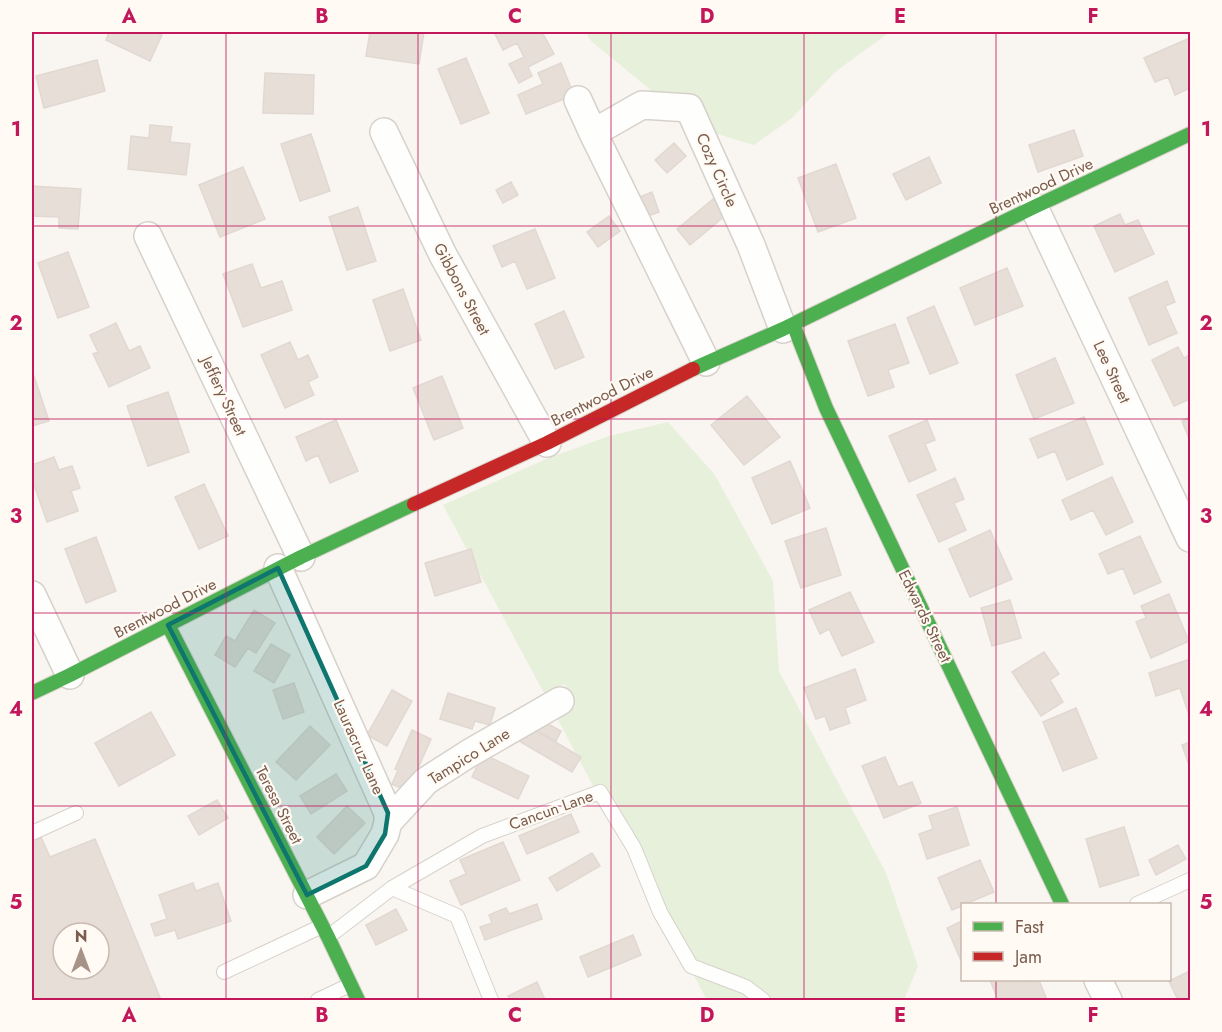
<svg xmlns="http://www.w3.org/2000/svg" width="1222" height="1032" viewBox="0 0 1222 1032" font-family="Jost,sans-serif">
<rect width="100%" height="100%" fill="#f9f5f0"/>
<!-- green -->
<path fill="#e7f0db" d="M586 32H890L835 72 792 118 754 145 714 133 690 95 653 92 590 40Z
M668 422 715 475 773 581 779 671 886 873 918 966 904 1000H707L557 718 575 707 565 684 545 695 443 505 546 459 609 436Z"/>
<!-- building -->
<path fill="#e6ded7" stroke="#e2d8d2" stroke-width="1.5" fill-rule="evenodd" d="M109 32H156L162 35 150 61 106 40Z
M370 32H424L419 64 366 56Z
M494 32H542L554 54 528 67 532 76 519 83 509 64 524 57 517 43 503 50Z
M1190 38V88L1175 95 1168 77 1155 82 1144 58Z
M466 58 489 113 461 124 438 69Z
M97 60 105 91 44 108 36 76Z
M561 63 574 95 526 114 518 95 543 84 538 73Z
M265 73 314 75 313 114 263 113Z
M150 125 172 127 170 142 190 144 186 175 128 169 131 136 149 138Z
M1074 130 1083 156 1038 172 1029 145Z
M311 134 330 191 300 201 281 144Z
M674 143 686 156 667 173 655 160Z
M929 157 941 183 906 200 893 174Z
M836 164 856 218 818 232 798 178Z
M243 167 265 219 220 237 199 185Z
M511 182 518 195 503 203 496 190Z
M32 186 81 189 78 229 59 228V217L32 216Z
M652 192 659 212 642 218 635 199Z
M713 199 726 215 690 245 677 229Z
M358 207 376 261 347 270 329 217Z
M1120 214 1125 225 1138 220 1154 254 1115 272 1094 226Z
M609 216 620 231 598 247 587 232Z
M535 229 555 278 527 289 515 261 502 267 493 246Z
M68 252 89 307 58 318 38 263Z
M252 264 261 288 282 281 292 310 243 327 223 274Z
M1007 268 1023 306 975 325 960 288Z
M1167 281 1175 302 1165 306 1177 333 1149 345 1129 298Z
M403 289 421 340 390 351 373 300Z
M934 306 958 363 930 374 907 318Z
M564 311 584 357 555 369 535 324Z
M116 323 129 351 140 346 150 368 109 387 93 354 98 352 90 335Z
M895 324 909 363 888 370 894 387 868 396 848 341Z
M290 342 298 360 308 355 318 377 308 382 314 395 285 408 261 355Z
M1178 347 1184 358 1190 355V399L1174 406 1152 360Z
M1055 358 1074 403 1034 419 1016 375Z
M34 376 49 421 32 426V377Z
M442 376 463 428 434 440 413 388Z
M168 392 189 452 148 466 127 406Z
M747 396 780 437 744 465 711 425Z
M1084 417 1103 464 1067 480 1055 451 1038 458 1030 439Z
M1190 417V441L1182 421Z
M336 420 358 471 330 483 318 455 306 461 296 437Z
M927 420 935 440 925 444 936 470 909 482 889 436Z
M54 457 59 470 72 466 80 488 71 491 78 511 47 522 32 479V465Z
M790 461 810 508 772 524 752 478Z
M1112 477 1133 522 1106 535 1093 510 1071 520 1062 500Z
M955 478 964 499 954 503 966 530 939 542 917 495Z
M204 484 228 536 199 549 175 497Z
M826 528 841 575 801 588 785 541Z
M990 530 1012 579 970 597 949 549Z
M1140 536 1161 582 1134 594 1123 568 1108 574 1099 554Z
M96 537 116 591 86 603 65 549Z
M471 549 481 582 435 596 425 563Z
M850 592 874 642 842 656 829 629 820 634 809 610Z
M1169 594 1189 641 1151 658 1136 622 1146 618 1141 606Z
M1010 600 1021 638 992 646 981 608Z
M254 610 275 623 256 653 248 648 235 667 215 655 226 636 235 641Z
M271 644 290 655 274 683 254 671Z
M1044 652 1059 674 1050 680 1063 702 1041 716 1012 672Z
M1190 659V711L1188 712 1180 688 1156 696 1149 673Z
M855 669 866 700 845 708 850 723 830 730 825 716 816 719 804 688Z
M294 683 304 712 283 719 273 690Z
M392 690 412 701 387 746 367 735Z
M448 693 495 708 490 725 475 721 472 729 440 719Z
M1076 708 1097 758 1063 771 1043 722Z
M151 712 175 755 119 786 95 743Z
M541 720 561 731 556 741 535 730Z
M310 726 330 745 296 780 276 762Z
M528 726 581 757 572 772 519 741Z
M412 730 431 739 408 791 392 784 398 770 395 769Z
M1190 742V768L1182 745Z
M483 754 529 776 518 799 472 777Z
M885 757 898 787 912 782 921 803 884 818 862 766Z
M336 774 347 791 311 814 300 796Z
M217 800 228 818 199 835 188 816Z
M347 806 365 823 334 854 317 837Z
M957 807 969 845 927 859 919 834 933 829 929 816Z
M571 814 579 832 527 854 519 836Z
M1124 827 1139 875 1100 887 1086 839Z
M41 837 50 857 95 839 161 1000H32V841ZM63 933H99V969H63Z
M503 842 520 880 461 905 450 881 466 874 460 860Z
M1178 845 1186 859 1156 875 1149 860Z
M592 853 600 866 557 891 549 878Z
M980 860 994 892 965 904H962V906L952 910 938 878Z
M193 883 196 891 218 883 231 921 178 939 175 930 155 936 151 924 167 919 159 895Z
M537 904 542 919 485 940 480 927 492 923 489 915 506 908 509 914Z
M396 909 407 930 376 945 366 925Z
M962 921V963L947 928Z
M633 935 641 955 588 977 580 957Z
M1190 971V1000H1178L1169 981Z
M990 980H1028L1029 982 1039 980 1047 1000H998Z
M537 982 545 1000H511L508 996Z"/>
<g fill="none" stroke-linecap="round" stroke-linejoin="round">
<defs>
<path id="lane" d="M32 833 76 813
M392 888 457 916 491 1000
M1137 904 1190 880
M328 937 392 888 482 836 600 792 634 848 660 912 691 966 746 987 763 1000
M224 972 322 926
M318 1000 350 985"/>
<path id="street" d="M578 100 593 133 706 362
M384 132 443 255 547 443
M593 133 642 105 689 108 751 245 783 329
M1034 207 1190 538
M148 236 301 557
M278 568 388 813V822L385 834 366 866 307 895
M32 595 70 675
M388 822 426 781 468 754 560 701
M1098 980 1108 1000"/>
<path id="fast" d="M793 324 826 408 1062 904
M693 369 783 329 1034 207 1190 134
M168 625 328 937 358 1000
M32 693 70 675 301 557 414 504"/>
<path id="jam" d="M414 504 547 443 693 369"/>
</defs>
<!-- lane casing -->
<use href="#lane" stroke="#d7d1cb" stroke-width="16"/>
<!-- street casing -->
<use href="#street" stroke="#d7d1cb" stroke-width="30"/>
<!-- fast casing -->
<use href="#fast" stroke="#d9d2cb" stroke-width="16"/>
<!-- jam casing -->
<use href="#jam" stroke="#d9d2cb" stroke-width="16"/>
<!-- lane -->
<use href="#lane" stroke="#fefefd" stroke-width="14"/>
<!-- street -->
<use href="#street" stroke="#fefefd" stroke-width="27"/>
<!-- fast -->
<use href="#fast" stroke="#4caf50" stroke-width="14"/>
<!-- jam -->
<use href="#jam" stroke="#c62828" stroke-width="14"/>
</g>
<!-- marked area -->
<path fill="#0f766e" fill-opacity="0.2" stroke="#0f766e" stroke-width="4.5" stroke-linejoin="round" d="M278 568 388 813 385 834 366 866 307 895 168 625Z"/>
<!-- grid -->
<path fill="none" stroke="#c2185b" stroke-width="1.5" stroke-opacity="0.55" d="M226 32V1000M418 32V1000M611 32V1000M804 32V1000M996 32V904M32 226H1190M32 419H1190M32 613H1190M32 806H1190M996 980V1000"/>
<g text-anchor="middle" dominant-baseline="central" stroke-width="4.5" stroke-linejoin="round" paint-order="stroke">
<!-- street labels -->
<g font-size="16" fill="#7a5c4d" stroke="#fffaf3">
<text transform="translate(717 170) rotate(66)">Cozy Circle</text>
<text transform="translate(1041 186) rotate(-25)">Brentwood Drive</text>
<text transform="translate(462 289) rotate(62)">Gibbons Street</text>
<text transform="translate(1112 372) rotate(65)">Lee Street</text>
<text transform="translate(224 396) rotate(65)">Jeffery Street</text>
<text transform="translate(602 396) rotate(-27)">Brentwood Drive</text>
<text transform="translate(165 608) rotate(-27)">Brentwood Drive</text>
<text transform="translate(925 616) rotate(64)">Edwards Street</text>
<text transform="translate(359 747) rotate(66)">Lauracruz Lane</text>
<text transform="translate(469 756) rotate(-32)">Tampico Lane</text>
<text transform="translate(279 805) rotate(63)">Teresa Street</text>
<text transform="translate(551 810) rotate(-20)">Cancun Lane</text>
</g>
</g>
<!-- border -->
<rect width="1222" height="1032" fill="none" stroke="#fffaf3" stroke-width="66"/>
<!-- legend -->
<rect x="961" y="903" width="210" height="78" fill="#fffaf3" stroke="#cabbb1" stroke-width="1.5"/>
<rect x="973" y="922" width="30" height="9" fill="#4caf50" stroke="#cabbb1" stroke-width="1.5"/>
<text x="1015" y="933" font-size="18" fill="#7a5c4d">Fast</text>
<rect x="973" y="952" width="30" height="9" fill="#c62828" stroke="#cabbb1" stroke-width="1.5"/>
<text x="1015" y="963" font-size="18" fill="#7a5c4d">Jam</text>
<!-- north arrow -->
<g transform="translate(81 951)"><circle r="28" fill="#fffaf3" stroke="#cabbb1" stroke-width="1.5"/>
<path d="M0-4.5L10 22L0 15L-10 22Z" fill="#a69286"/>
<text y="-9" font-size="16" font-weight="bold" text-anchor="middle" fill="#7a5c4d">N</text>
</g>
<rect x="33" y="33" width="1156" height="966" fill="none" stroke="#c2185b" stroke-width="2"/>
<g font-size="20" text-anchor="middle" font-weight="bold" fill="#c2185b">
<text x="129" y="23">A</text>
<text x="322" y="23">B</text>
<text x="515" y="23">C</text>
<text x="707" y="23">D</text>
<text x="900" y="23">E</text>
<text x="1093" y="23">F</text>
<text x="16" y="136">1</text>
<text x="1206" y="136">1</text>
<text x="16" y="330">2</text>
<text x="1206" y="330">2</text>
<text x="16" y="523">3</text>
<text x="1206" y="523">3</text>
<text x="16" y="716">4</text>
<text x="1206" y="716">4</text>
<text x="16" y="909">5</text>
<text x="1206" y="909">5</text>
<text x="129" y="1022">A</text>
<text x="322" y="1022">B</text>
<text x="515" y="1022">C</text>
<text x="707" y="1022">D</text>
<text x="900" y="1022">E</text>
<text x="1093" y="1022">F</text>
</g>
</svg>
